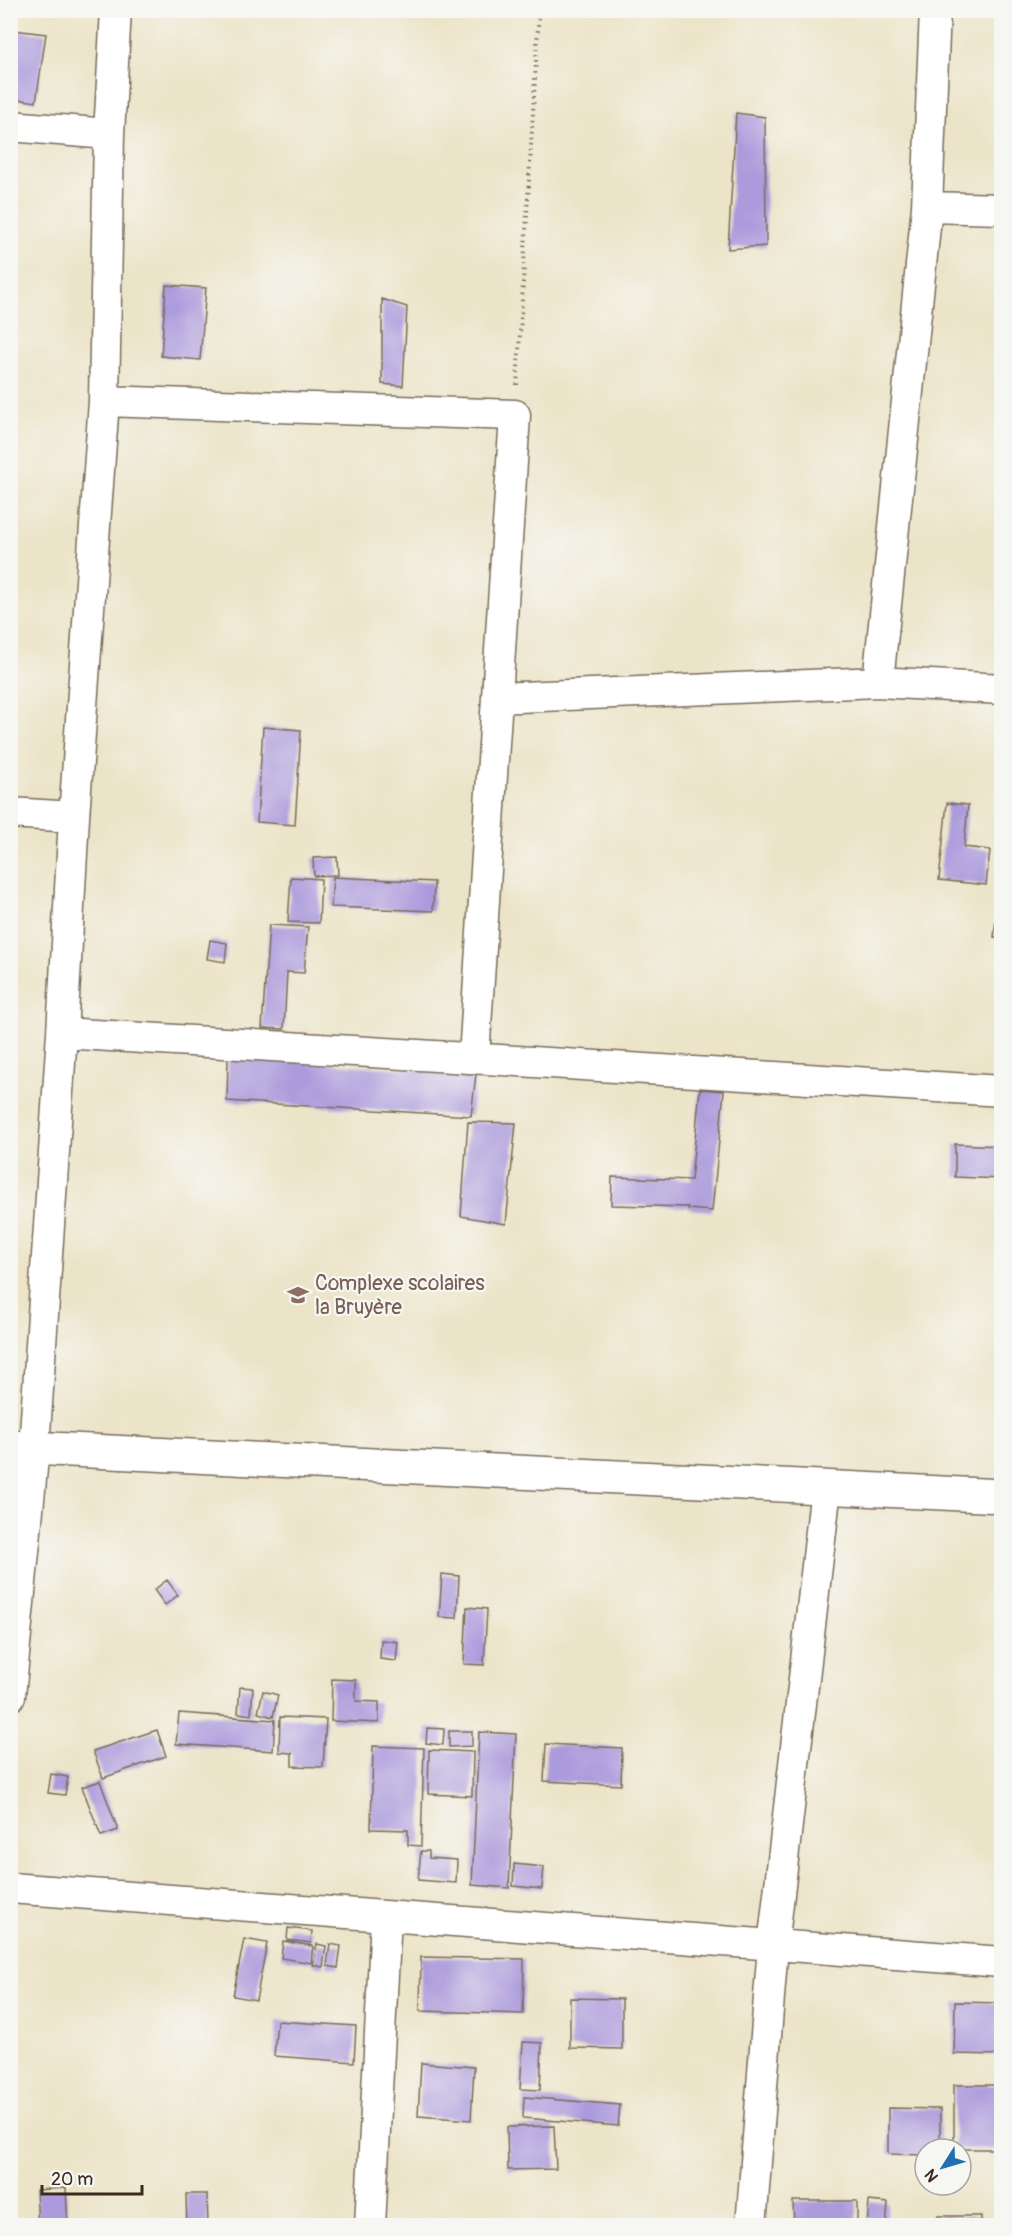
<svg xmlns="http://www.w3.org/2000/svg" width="1012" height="2236" viewBox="0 0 1012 2236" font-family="Pangolin,sans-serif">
<rect width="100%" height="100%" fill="#f6f6f2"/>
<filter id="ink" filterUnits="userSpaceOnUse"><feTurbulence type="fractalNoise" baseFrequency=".0167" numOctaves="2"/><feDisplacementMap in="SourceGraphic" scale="12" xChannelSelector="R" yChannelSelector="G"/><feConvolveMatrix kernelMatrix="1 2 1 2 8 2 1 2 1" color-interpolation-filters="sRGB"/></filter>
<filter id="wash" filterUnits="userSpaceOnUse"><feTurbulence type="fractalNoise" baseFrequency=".008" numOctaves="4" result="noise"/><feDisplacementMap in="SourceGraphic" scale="24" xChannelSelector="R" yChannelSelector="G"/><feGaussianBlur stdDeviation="1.35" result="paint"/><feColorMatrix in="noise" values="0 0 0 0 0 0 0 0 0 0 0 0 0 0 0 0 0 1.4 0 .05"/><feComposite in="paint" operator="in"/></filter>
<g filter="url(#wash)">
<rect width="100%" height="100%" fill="#ece4c8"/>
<g id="blocks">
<!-- building -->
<path fill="#ab9adc" d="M14 30 46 34 36 102 10 98V58Z
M736 113 765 117 766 246 728 249Z
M166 285 206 288 200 360 161 356Z
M382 299 407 307 403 386 382 384Z
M263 727 301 730 295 825 257 822Z
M947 803 968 805 964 847 990 850 986 885 939 880Z
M337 857 338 875 314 876 313 858Z
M291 877 321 879 319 923 288 922Z
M333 877 434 882 433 911 331 907Z
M1000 887H1002V938L994 937Z
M269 925 308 927 304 973 287 972 284 1029 262 1028Z
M210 940 227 943 225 962 207 959Z
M228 1056 476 1074 471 1116 227 1101Z
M700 1089 724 1091 712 1211 688 1209V1207L611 1205 612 1177 691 1180Z
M468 1122 516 1123 506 1224 461 1216Z
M955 1144 1002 1146V1179L955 1177Z
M442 1574 459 1576 457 1618 439 1617Z
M167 1580 178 1595 165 1605 154 1590Z
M467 1607 487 1609 484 1665 464 1664Z
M381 1640 398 1642 396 1661 380 1659Z
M332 1679 356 1680V1701L379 1702V1723L331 1721Z
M240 1687 253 1688 251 1715 238 1713Z
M263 1691 278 1695 273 1717 258 1713Z
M179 1713 275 1720 273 1751 176 1744Z
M280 1717 326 1719 323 1767 292 1766V1753L279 1752Z
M427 1728 444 1729 443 1745 426 1743Z
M157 1730 166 1756 103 1778 93 1751Z
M449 1731H472V1746L449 1747Z
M479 1732 516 1734 509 1888 472 1885Z
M546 1744 622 1748 621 1785 544 1781Z
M373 1746 424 1748 421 1846 408 1845V1830L371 1829Z
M429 1750 473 1752 472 1796 428 1794Z
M51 1774 68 1777 65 1795 48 1793Z
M100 1781 118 1830 101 1836 82 1787Z
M421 1851H429V1858L457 1860 456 1883 418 1880Z
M514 1864 544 1867 542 1889 513 1886Z
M288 1928 312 1931 311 1943 287 1940Z
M244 1939 267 1943 256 2000 233 1996Z
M283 1941 313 1946 311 1963 281 1958Z
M317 1944 326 1946 323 1967 313 1965Z
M330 1944 341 1946 338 1968 327 1966Z
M421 1957 524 1959 523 2014 420 2011Z
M570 1998 622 1999V2049L570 2048Z
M955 2002 1002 2003V2055L954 2054Z
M277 2021 356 2026 354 2062 274 2056Z
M523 2042 542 2043 540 2090 520 2089Z
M421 2063 474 2067 471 2120 418 2116Z
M954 2085H1002V2149H954Z
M524 2097 620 2105 618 2126 523 2118Z
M888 2108 940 2109V2149H925V2155L888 2154Z
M554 2126 556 2169 508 2170 507 2127Z
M66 2188 68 2226H38L36 2190Z
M186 2194H207L208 2226H187Z
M793 2201H857V2226H794Z
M869 2201 888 2203 886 2226H867Z
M938 2216H981V2226H938Z"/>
</g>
</g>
<g filter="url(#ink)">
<use href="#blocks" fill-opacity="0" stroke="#796b5a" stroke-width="1.5"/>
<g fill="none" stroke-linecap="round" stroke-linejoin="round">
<defs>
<path id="street" d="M10 126 109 134
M927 207 1002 209
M104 401 515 415 474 1058
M878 682 927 207 935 10
M497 698 878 682 1002 689
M10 813 74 817
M62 1033 1002 1091
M10 1696 34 1448 62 1033 74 817 104 401 109 134 116 10
M10 1888 1002 1962
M370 2226 386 1917
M751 2226 773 1946 826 1488"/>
<path id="secondary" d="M10 1447 1002 1496"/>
</defs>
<!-- street casing -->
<use href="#street" stroke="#796b5a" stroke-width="33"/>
<!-- secondary casing -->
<use href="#secondary" stroke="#796b5a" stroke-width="36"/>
<!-- path -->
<path stroke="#796b5a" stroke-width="4" stroke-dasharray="1.5 4.5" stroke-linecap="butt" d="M517 385 539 10"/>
<!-- street -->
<use href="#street" stroke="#fff" stroke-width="30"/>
<!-- secondary -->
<use href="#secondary" stroke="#fff" stroke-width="33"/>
</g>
</g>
<!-- icons -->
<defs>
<symbol id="school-bare" viewBox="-9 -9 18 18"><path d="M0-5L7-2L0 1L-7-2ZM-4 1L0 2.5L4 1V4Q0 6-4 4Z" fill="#8d6e63" stroke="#f6f6f2" stroke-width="2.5" paint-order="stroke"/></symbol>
</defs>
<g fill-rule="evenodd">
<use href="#school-bare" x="283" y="1280" width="30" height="30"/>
</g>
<g text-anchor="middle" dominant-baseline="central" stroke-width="4.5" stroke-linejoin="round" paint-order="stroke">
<!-- education labels -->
<g font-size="21" fill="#785e54" stroke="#f6f6f2" text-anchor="start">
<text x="315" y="1283">Complexe scolaires<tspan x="315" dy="24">la Bruyère</tspan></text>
</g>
</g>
<!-- margin -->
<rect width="1012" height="2236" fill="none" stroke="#f6f6f2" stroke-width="36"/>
<!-- north arrow -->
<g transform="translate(943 2167) rotate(233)"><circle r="28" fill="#f6f6f2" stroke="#aba49d" stroke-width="1.5"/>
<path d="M0-4.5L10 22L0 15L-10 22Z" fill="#1f6fb2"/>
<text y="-9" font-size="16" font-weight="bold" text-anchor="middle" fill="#3b2a1e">N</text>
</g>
<!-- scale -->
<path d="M42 2185v9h100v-9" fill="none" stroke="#3b2a1e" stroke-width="3"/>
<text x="51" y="2185" font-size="18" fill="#3b2a1e" stroke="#f6f6f2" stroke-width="4.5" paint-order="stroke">20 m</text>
</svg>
